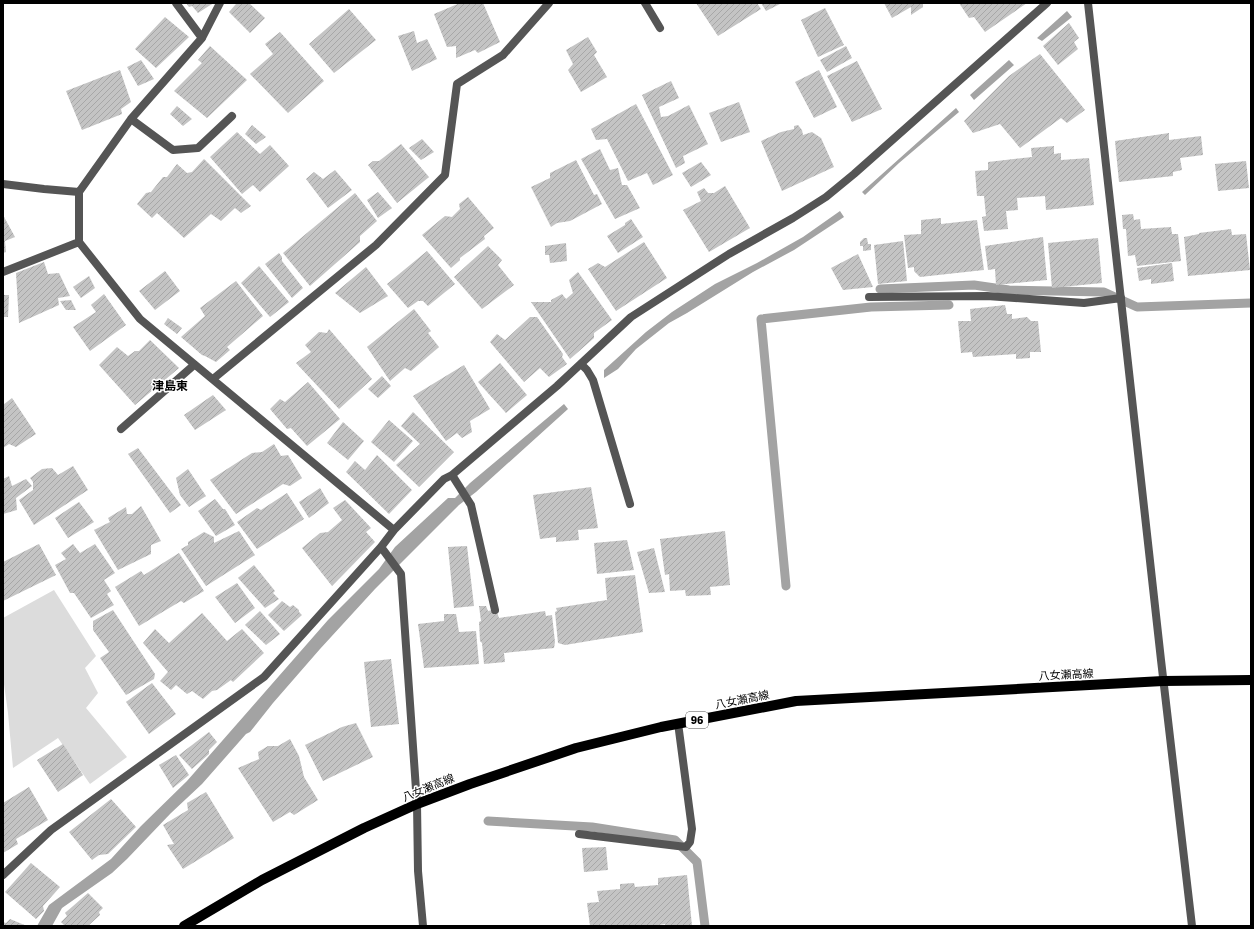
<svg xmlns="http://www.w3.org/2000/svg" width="1254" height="929" viewBox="0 0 1254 929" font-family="'Golos Text','Noto Sans JP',sans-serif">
<defs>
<pattern id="building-hatch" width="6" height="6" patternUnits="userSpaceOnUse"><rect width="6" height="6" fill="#c4c4c4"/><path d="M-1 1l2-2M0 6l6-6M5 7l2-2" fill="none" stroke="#a7a7a7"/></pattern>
</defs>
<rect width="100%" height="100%" fill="#fff"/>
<!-- grass -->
<path fill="#dcdcdc" d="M54 590 96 656 85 668 98 693 86 708 127 757 90 784 58 738 13 768 8 713 3 677V618Z"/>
<!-- water -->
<path fill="#a3a3a3" d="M1067 11 1072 17 1042 41 1037 38Z
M1009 60 1014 65 974 100 970 95Z
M956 108 959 112 899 163 865 195 862 192Z
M840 211 844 217 794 250 753 272 687 313 669 323 636 349 618 369 604 378V370L646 332 672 312 715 284 757 263 803 237Z
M564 404 568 409 476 492 459 505 375 589 320 649 273 703 250 732 246 734 202 784 171 813 127 859 112 873 62 908 52 926H37L49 905 111 859 141 826 187 781 328 620 379 569 395 547 448 498H455L470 483Z"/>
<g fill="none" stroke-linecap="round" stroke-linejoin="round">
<!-- stream -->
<path stroke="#a3a3a3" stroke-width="9" d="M880 289 974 285 1009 290 1104 292 1137 307 1251 303
M786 586 761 319 871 307 949 305
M488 821 592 827 675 840 697 862 705 926"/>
</g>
<!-- building -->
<path fill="url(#building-hatch)" d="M186 3H211L212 4 198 13 192 6 189 7Z
M237 3H249L265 18 250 33 229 12Z
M460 3H483L500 42 478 53 475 50 456 58V46L447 47 434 14Z
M696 3H757L761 9 718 36Z
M761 3H782L766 11Z
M884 3H923V7L911 15V7L892 18Z
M959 3H1027L985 32 974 17 969 18Z
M825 8 844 45 818 57 801 20Z
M349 9 376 40 334 73 309 44Z
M165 17 189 37 156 68 135 49Z
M1069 23 1079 38 1074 42 1078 49 1058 65 1043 46Z
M414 31 417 43 427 39 437 59 412 71 398 36Z
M280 32 324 81 288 113 250 74 273 54 265 44Z
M588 37 597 52 594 55 607 77 581 92 568 70 573 64 566 50Z
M210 46 247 80 207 118 174 91 202 63 198 60Z
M846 46 852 58 827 72 820 60Z
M1040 54 1085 110 1067 123 1061 118 1020 148 1000 124 973 133 964 121 1009 76Z
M141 60 154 79 138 86 127 67Z
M857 61 882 109 852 122 827 76Z
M120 70 131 102 121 109 122 114 82 130 66 91Z
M819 70 837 107 814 118 795 82Z
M671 81 679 98 659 107 661 117 668 116 689 105 708 144 683 156 685 163 676 168 642 95Z
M739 102 750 132 721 142 709 113Z
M636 104 673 175 653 185 647 173 628 181 607 139 596 140 591 129Z
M177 106 192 119 183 126 170 114Z
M252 125 266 137 256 144 245 134Z
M798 125 802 130 803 135 812 132 821 138 834 167 782 191 761 141 781 132 794 129V126Z
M237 132 260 154 270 145 289 166 260 192 253 185 242 194 210 157Z
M1169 133V140L1201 136 1203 155 1180 158 1182 170 1173 172V176L1119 182 1115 141Z
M422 139 434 152 421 160 409 148Z
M401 144 429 177 397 203 368 165 373 161H379Z
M1054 146V154L1061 153V160L1089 158 1094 205 1046 210 1045 196 1017 198 1018 210 1006 211 1008 229 984 231 982 217 986 216 984 196H977L975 171 988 170V162L1032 157 1031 148Z
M600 149 610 170 618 168 622 185H627L640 208 615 219 581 159Z
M204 159 251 206 241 213 235 208 221 221 211 214 184 238 157 213 152 218 137 204 146 193 151 192 163 177H167L177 164 187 173 192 172Z
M576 160 594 195 597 194 602 204 570 221 557 223 551 227 531 187 550 178V173Z
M1246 161 1249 188 1218 191 1215 164Z
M701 162 711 175 691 187 682 173Z
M335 170 352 190 328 208 306 179 314 172 323 179Z
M725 186 750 228 709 252 683 210 701 201 697 192 704 188 708 193H714Z
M378 192 392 208 378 218 367 200Z
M355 193 377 221 360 236V242L310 286 283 253Z
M468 197 494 228 484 236 485 239 460 258V260L451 268 422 235 445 216 452 217 460 209 459 204Z
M1133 214 1134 220 1140 219 1141 229 1171 227 1172 234H1178L1181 261 1137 266 1135 255 1128 256 1126 229H1123L1122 215Z
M3 215 15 237 5 241 6 252 3 253Z
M941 218V224L977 220 984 270 920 277 914 271V267L908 268 904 235 921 234V220Z
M631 219 643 237 618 253 607 236 625 225V223Z
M1231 229 1232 235 1246 234 1250 270 1188 276 1184 237 1199 234V233Z
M1043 237 1047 280 996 285 995 269 988 270 985 246Z
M864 238H867L868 244H871V250L863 251V246H860V242Z
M1098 238 1102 283 1052 288 1048 243Z
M903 241 907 281 878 284 874 245Z
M644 242 667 278 616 311 588 269 598 263 605 267Z
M566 243 567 261 550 263 549 255H545V246Z
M488 246 502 260 498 265 514 285 482 309 454 277Z
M427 251 455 284 428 306 423 301H418L408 308 387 284Z
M279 253 282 257V261L303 288 292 298 265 264Z
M858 254 873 287 843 290 831 268Z
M44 262 48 274 59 273 70 296 58 298 59 305 19 323 16 273Z
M1172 263 1174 281 1151 284V279L1139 281 1137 268Z
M259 266 289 302 270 317 241 283Z
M366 267 388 296 360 313 335 293Z
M165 271 180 291 155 310 139 291Z
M578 272 612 320 594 333V338L570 359 531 302H551V300L562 294 566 299 573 293 569 280Z
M89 276 95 288 81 298 73 287Z
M236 281 263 316 227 347 230 350 216 362 205 356 202 355 181 337 205 316 200 308Z
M104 294 126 325 90 351 73 327 96 312 91 305Z
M3 295H9L8 317H3Z
M71 300 76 310H66L60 301Z
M1005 305 1007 314H1012V319L1027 317 1031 321H1038L1041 352H1030V358L1016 359V354L973 357 972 352 961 353 958 321H971L970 309Z
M414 309 431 331 428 333 439 347 411 371 405 368 390 381 367 347Z
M530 317H537L563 354 562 357 567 364 549 377 540 368 524 382 490 342 497 334 505 340Z
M168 318 182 328 177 334 164 324Z
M329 329 372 379 339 409 296 363 311 352 305 345 319 332 327 333Z
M150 340 179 368 135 405 99 365 117 347 128 356 135 351H139Z
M500 363 527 395 506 413 478 382Z
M464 365 490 409 470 421 472 432 462 438 457 433 446 441 413 396Z
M382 376 391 386 378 398 368 389Z
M308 382 340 419 307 446 291 428 287 429 270 409 280 399 285 402Z
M213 395 226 410 195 430 184 415Z
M12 398 36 434 16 447 9 444 3 448V405Z
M413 412 454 452 419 487 396 465 420 444 401 426Z
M389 420 413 441 394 462 371 442Z
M343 422 364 441 348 460 327 443Z
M274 444 281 456 288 455 302 478 290 486 283 484 236 514 210 480 252 453 262 452Z
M138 448 181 505 170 513 128 454Z
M377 455 412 490 389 514 346 472 355 461 365 470Z
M73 466 88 490 34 525 19 500 33 490V482L30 478 42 469 52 468 58 475Z
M188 469 206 496 189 507 180 495 176 478Z
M9 476 12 486 26 479 32 486 16 498 17 510 3 514V479Z
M591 487 598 528 578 530 579 540 556 542V537L540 539 533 495Z
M320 488 329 503 309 518 299 502Z
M287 493 304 519 257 549 237 522 257 508 261 510Z
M215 499 223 509H225L235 525 216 536 198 511Z
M345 500 371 528 366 532 375 542 332 586 302 548 320 533 328 532 342 520 333 508Z
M79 502 94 522 68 538 55 518Z
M141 506 161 541 151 545V554L118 570 94 530 110 522 108 518 126 507 127 514H132Z
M239 531 255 555 206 586 181 549 188 545V542L204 532 214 537V543Z
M725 531 730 585 710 587 711 595 686 596 685 590 670 591 669 574 665 575 660 539Z
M627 540 634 570 597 574 594 543Z
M39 544 56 575 3 601V562Z
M73 544 80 553 95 544 115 573 104 580 111 591 107 594 114 605 91 618 74 593H70L55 565 66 559 61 553Z
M467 546 474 606 454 608 448 547Z
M654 548 665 592 649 593 637 552Z
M179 553 204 591 184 603 181 601 139 626 115 587 141 571 144 575Z
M254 565 275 591 273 593 279 599 265 608 238 578Z
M635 575 643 632 565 645 558 643 555 612 557 611 556 608 607 600 605 578Z
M237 583 255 608 235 623 215 597Z
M282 601 290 607 293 605 299 610V612L302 615 284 631 268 615Z
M479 606H486L488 611 496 609 499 618 545 611 546 616 552 615 555 642 554 648 504 653 505 662 484 664 482 643 480 641 479 622 481 621Z
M113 610 155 674 154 679 126 695 100 658 109 652 93 630V621Z
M260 611 280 634 266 645 245 625Z
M202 613 227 641 242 629 264 653 233 682 231 680 217 690 212 691 203 699 192 691 187 694 176 685 171 690 160 681 168 672 143 643 155 629 169 643Z
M444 614H456L459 632 476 631 479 664 424 668 418 624 444 621Z
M391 659 399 724 371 727 364 662Z
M152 683 176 714 149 734 126 702Z
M356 723 373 757 323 781 305 745 342 727Z
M209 732 217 742 209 750V754L192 769 179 755Z
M290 739 299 756 304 777 318 800 294 815 290 812 273 822 238 768 259 759 258 752 268 746H278Z
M63 744 83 775 58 792 37 760Z
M176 755 189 775 173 788 159 765Z
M29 787 48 820 16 839 18 844 3 853V803Z
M206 792 234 838 183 869 167 845 174 844 163 825 188 810 187 803Z
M111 799 136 827 108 854 99 855 92 860 69 832Z
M606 847 608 870 584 872 582 848Z
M31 863 60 887 43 906 44 911 36 919 5 892Z
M687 875 692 926H666L665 924 652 926H590L587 903 599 902 597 891 620 889V884L634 883 635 887 658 885V878Z
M88 893 103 908 99 912 100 915 88 926H65L61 922 67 916 65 913Z
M10 919 27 926H3V922L6 923Z"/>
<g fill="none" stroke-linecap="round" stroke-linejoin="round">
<!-- lane -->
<path stroke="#555" stroke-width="8" d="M869 297 987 296 1084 303 1121 298"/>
<!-- street -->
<path stroke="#555" stroke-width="8" d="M176 3 202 38
M220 3 202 38 131 119 79 192V242L140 319 394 530
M645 3 660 28
M1088 3 1161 660 1192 926
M131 119 173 150 198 148 232 116
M3 184 44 189 79 192
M3 272 79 242
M581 364 587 370 593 380 630 504
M213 379 376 245 445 175 457 84 503 55 549 3
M121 429 194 365
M452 475 471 505 495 610
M381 547 401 574 417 804 418 871 423 926
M579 834 686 847 690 842 692 829 678 723
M3 875 51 830 264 677 381 547 394 530 444 479 452 475 557 386 631 317 729 254 793 218 826 197 854 174 1047 3"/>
<!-- primary -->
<path stroke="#000" stroke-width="10" d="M184 926 262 880 364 828 417 804 470 784 576 748 661 727 796 701 1163 681 1251 680"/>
</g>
<g text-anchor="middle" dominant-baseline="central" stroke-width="3" stroke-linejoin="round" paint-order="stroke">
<!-- shield labels -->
<rect fill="#fff" stroke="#4c4c4c" stroke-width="1" x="686" y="712" width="22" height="16" rx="3"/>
<g font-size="10" font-weight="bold" fill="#000">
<text x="697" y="720">96</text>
</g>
<!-- street labels -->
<g font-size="11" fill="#000" stroke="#fff">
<text transform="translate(1066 674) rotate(-3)">八女瀬高線</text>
<text transform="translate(742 699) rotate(-11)">八女瀬高線</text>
<text transform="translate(428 787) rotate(-22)">八女瀬高線</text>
</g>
<!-- neighbourhood labels -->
<g font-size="12" font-weight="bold" fill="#000" stroke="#fff">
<text x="170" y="385">津島東</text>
</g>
</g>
<!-- border -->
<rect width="1254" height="929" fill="none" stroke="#000000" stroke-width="8"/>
</svg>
